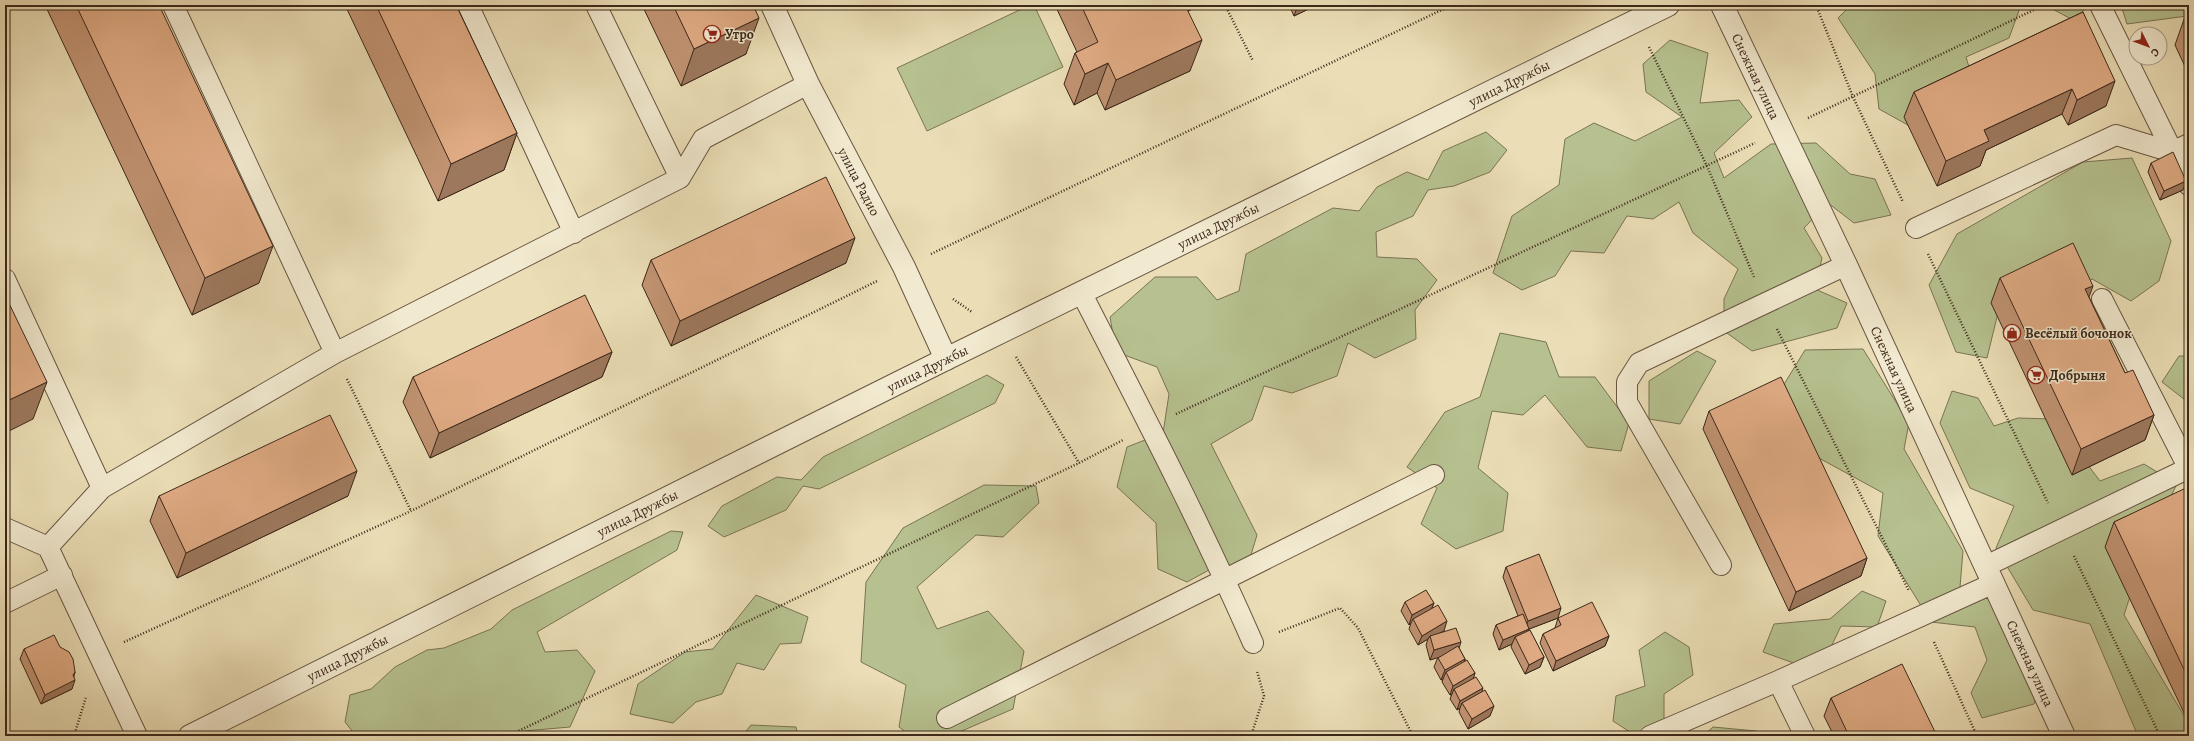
<svg xmlns="http://www.w3.org/2000/svg" width="2194" height="741" viewBox="0 0 2194 741" font-family="Alegreya,serif">
<rect width="100%" height="100%" fill="#ebdeb6"/>
<filter id="stains"><feTurbulence type="fractalNoise" baseFrequency=".005" numOctaves="4"/><feColorMatrix values="0 0 0 0 .2 0 0 0 0 .09 0 0 0 0 .02 0 0 0 .5 -.17"/></filter>
<radialGradient id="worn" r=".72"><stop offset=".6" stop-color="#630" stop-opacity="0"/><stop offset="1" stop-color="#630" stop-opacity=".3"/></radialGradient>
<!-- green -->
<path fill="#b6c18f" stroke="#7a7455" d="M1030 5H1034L1063 67 927 131 897 68Z
M1851 5H2021L2009 38 1966 57 1977 94 1924 134 1879 109 1875 74 1838 18Z
M2045 5H2090L2073 20Z
M2121 5H2189L2187 16 2127 24Z
M1670 40 1708 53 1700 103 1739 100 1752 117 1714 153 1724 178 1771 144 1816 143 1850 174 1875 179 1891 215 1854 223 1828 203 1804 228 1822 258 1815 289 1847 303 1837 328 1752 351 1724 331V299L1738 269 1693 233 1679 202 1653 219 1627 216 1604 253 1571 251 1555 276 1522 290 1493 273 1512 216 1559 185 1565 139 1594 123 1635 141 1682 117 1646 92 1643 64Z
M1486 132 1507 150 1490 172 1454 186 1428 190 1413 216 1376 232 1377 257 1417 259 1437 280 1415 310 1416 339 1375 358 1348 343 1337 376 1292 393 1264 386 1252 420 1211 444 1257 535 1246 571 1220 564 1187 582 1158 569 1156 523 1117 487 1127 447 1163 433 1169 394 1157 367 1116 352 1110 317 1155 277H1197L1217 300 1239 291 1246 254 1333 208 1359 211 1377 187 1407 172 1428 180 1443 151Z
M2132 158 2171 241 2159 281 2131 301 2092 279 2059 298 2005 284 1987 358 1956 352 1929 285 1957 234 2083 162Z
M1500 333 1546 342 1559 377H1595L1629 423 1621 451 1587 447 1545 395 1523 415 1492 411 1478 468 1508 493 1503 531 1456 549 1421 524 1437 488 1407 467 1445 412 1480 397Z
M1863 349 1909 423 1904 449 1963 551 1959 599 2000 598 2040 682 2034 704 1982 718 1971 693 1987 660 1975 627 1931 622 1878 536 1883 493 1806 451 1778 394 1805 350Z
M1697 351 1716 361 1680 424 1649 419V381Z
M2179 356H2189V403L2162 382Z
M987 375 1004 385 995 403 819 489 803 486 786 510 724 537 708 526 722 506 777 477 801 480 823 457Z
M1952 391 1978 398 1994 426 2018 418 2053 419 2100 481 2144 464 2177 484C2156 526 2138 570 2124 615L2189 724V736H2138L2090 624 2033 610 1996 548 2014 506 1970 488 1940 423Z
M984 485 1036 486 1039 503 1003 537 976 535 917 587 937 629 988 611 1024 651 1013 709 950 736H911L899 727 906 685 861 662 866 582 903 528Z
M671 531 683 532 677 550 537 632 545 652 577 650 595 671 570 727 524 731 518 736H356L345 722 350 695 371 689 395 667 427 650 444 648 491 629 512 610Z
M1862 591 1886 601 1877 627 1841 626 1830 649 1802 666 1763 652 1774 624 1830 619Z
M756 595 808 617 801 643 780 644 764 670 737 663 722 694 696 702 673 723 630 714 638 684 685 652 713 649Z
M1665 632 1689 647 1693 675 1664 694V722L1636 736 1613 721 1616 696 1645 686 1639 650Z
M751 725 796 727 798 736H742Z
M1713 727 1756 731 1759 736H1703Z"/>
<g fill="none" stroke-linecap="round" stroke-linejoin="round">
<defs>
<path id="service" d="M173 5 335 353
M468 5 574 233
M596 5 680 178
M2100 5 2189 185
M1916 228 2116 135 2172 152 2189 144
M5 279 102 488
M1082 294C1141 409 1201 524 1253 643
M2102 299 2189 469
M5 528 48 547 102 488 335 353 680 178 703 139 808 84
M48 547 137 736
M1721 565 1627 402V382L1639 363 1846 265
M1986 566 2189 468
M5 603 62 575
M1778 681 1805 736
M947 718 1434 475
M1650 736 1778 681 1994 583"/>
<g id="minor">
<path id="s1" d="M772 5 808 84 904 267 946 359"/>
</g>
<g id="tertiary">
<path id="s2" d="M1722 5 1846 265 2064 736"/>
<path id="s3" d="M190 736 946 359 1668 5"/>
</g>
</defs>
<!-- service casing -->
<use href="#service" stroke="#685642" stroke-width="22"/>
<!-- minor casing -->
<use href="#minor" stroke="#685642" stroke-width="24"/>
<!-- tertiary casing -->
<use href="#tertiary" stroke="#685642" stroke-width="24"/>
<!-- path -->
<path stroke="#3d281b" stroke-width="2.5" stroke-dasharray="1 2" stroke-linecap="butt" d="M1225 5 1253 61
M1816 5 1853 97 1903 202
M1649 47 1707 166 1754 277
M1808 118 2044 5
M931 254 1452 5
M1928 254 2048 503
M953 299 972 312
M1777 329 1909 591
M1016 357 1079 463
M347 379 411 511
M1176 414 1755 143
M2074 556 2160 736
M1279 632 1340 608 1358 628 1413 736
M124 642 411 511 877 281
M1934 642 1977 736
M74 736 86 697
M508 736 1079 463 1123 440
M1251 736 1264 696 1257 671"/>
<!-- service -->
<use href="#service" stroke="#f2ead0" stroke-width="20"/>
<!-- minor -->
<use href="#minor" stroke="#f2ead0" stroke-width="22"/>
<!-- tertiary -->
<use href="#tertiary" stroke="#f2ead0" stroke-width="22"/>
</g>
<!-- wall -->
<path fill="#c19372" stroke="#3d281b" d="M45 5H159L259 283 192 315Z
M345 5H456L517 133 504 170 438 201Z
M642 5H753L746 54 681 86Z
M1055 5H1201L1188 11 1190 71 1105 110 1097 93 1074 105 1064 84 1075 53 1077 52Z
M1289 5H1317L1294 16Z
M2189 7V75L2175 45 2188 8Z
M2083 12 2106 106 2068 125 2062 114 1986 150 1980 166 1937 186 1904 117 1914 92Z
M2151 163 2183 190 2160 200 2148 172Z
M651 260 846 263 671 346 642 285Z
M2000 278 2089 297 2125 373 2154 415 2145 440 2072 475 1991 303Z
M612 352 602 377 430 458 403 402 413 377Z
M1709 411 1867 558 1861 576 1789 611 1703 429Z
M2189 489V716L2186 717 2105 547 2114 522Z
M159 496H348L177 578 150 521Z
M1506 567 1558 618 1529 629 1544 657 1540 667 1525 674 1511 647 1512 644 1499 650 1493 634 1496 625 1518 616 1503 577Z
M1405 602 1434 603 1432 608 1444 631 1440 633 1459 648 1465 659V661L1475 673 1473 678 1482 691 1490 716 1468 729 1459 712 1460 708 1457 710 1450 699 1452 694 1450 695 1442 682 1443 679 1441 680 1434 667 1438 657 1430 660 1426 645 1428 639 1418 645 1409 629 1411 623 1409 625 1401 611Z
M1558 618 1609 636 1605 646 1553 671 1540 643 1543 634 1555 628Z
M60 647 75 672 74 676 72 689 41 704 20 659 24 649Z
M1831 698 1937 736H1834L1824 716Z"/>
<!-- shaded-wall -->
<path fill="#9d785c" stroke="#3d281b" d="M1173 5H1201L1167 21Z
M1298 5H1317L1294 16Z
M759 18 746 54 681 86 694 49Z
M1202 40 1190 71 1105 110 1116 80Z
M1108 63 1097 93 1074 105 1085 74Z
M2115 81 2106 106 2068 125 2077 100Z
M2072 89 2062 114 1986 150 1980 166 1937 186 1946 161 1984 130Z
M517 133 504 170 438 201 451 164Z
M2186 181 2183 190 2160 200 2164 191Z
M855 238 846 263 671 346 680 321Z
M273 246 259 283 192 315 205 278Z
M2093 286 2084 311 2085 289Z
M612 352 602 377 430 458 439 433Z
M47 382 33 419 5 433V402Z
M2154 415 2145 440 2072 475 2081 449Z
M357 471 348 496 177 578 186 553Z
M1867 558 1861 576 1789 611 1796 592Z
M1434 603 1430 612 1413 619 1411 623 1409 625 1412 615Z
M1561 608 1558 618 1524 631 1528 621Z
M1447 621 1444 631 1430 638V636L1428 639 1418 645 1422 636Z
M1529 629 1526 639 1515 637 1512 644 1499 650 1503 640Z
M1609 636 1605 646 1553 671 1556 661Z
M1461 642 1458 652 1430 660 1434 650Z
M1544 657 1540 667 1525 674 1529 665Z
M1465 659 1462 669 1446 672 1443 679 1441 680 1445 670Z
M75 672 71 682 75 680 72 689 41 704 45 695 73 675Z
M1475 673 1472 683 1454 689 1452 694 1450 695 1453 686Z
M1483 688 1480 697 1462 703 1460 708 1457 710 1460 701Z
M1494 706 1490 716 1468 729 1472 719Z
M2189 708V716L2186 717Z"/>
<!-- building -->
<path fill="#e0ab84" stroke="#3d281b" d="M76 5H159L273 246 205 278Z
M376 5H456L517 133 451 164Z
M673 5H753L759 18 694 49Z
M1081 5H1185L1202 40 1116 80 1108 63 1085 74 1075 53 1098 42Z
M2083 12 2115 81 2077 100 2072 89 1984 130 1989 141 1946 161 1914 92Z
M2173 152 2186 181 2164 191 2151 163Z
M826 177 855 238 680 321 651 260Z
M2073 243 2093 286 2085 289 2125 373 2133 370 2154 415 2081 449 2000 278Z
M5 295 47 382 5 402Z
M585 295 612 352 439 433 413 377Z
M1781 377 1867 558 1796 592 1709 411Z
M330 415 357 471 186 553 159 496Z
M2188 487 2189 489V680L2114 522Z
M1539 554 1561 608 1528 621 1506 567Z
M1426 590 1434 603 1412 615 1405 602Z
M1592 602 1609 636 1556 661 1543 634 1561 625 1558 618Z
M1438 605 1447 621 1422 636 1413 619Z
M1523 614 1529 629 1503 640 1496 625Z
M1456 628 1461 642 1434 650 1430 636Z
M1530 630 1544 657 1529 665 1515 637Z
M54 635 60 647 69 652 73 659 75 672 73 675 75 680 45 695 24 649Z
M1458 646 1465 659 1445 670 1438 658Z
M1467 660 1475 673 1453 686 1446 672Z
M1902 664 1937 736H1849L1831 698Z
M1476 677 1483 688 1460 701 1454 689Z
M1485 690 1494 706 1472 719 1462 703Z"/>
<!-- icons -->
<defs>
<symbol id="supermarket-ring" viewBox="-11 -11 22 22"><circle r="9.5" fill="#f2ead0" stroke="#8f2418" stroke-width="1.5"/><path d="M-6-5.5h2.5l.6 2H6L4.5 2H-2.5L-4.4-4H-6ZM-1.5 3.2a1.3 1.3 0 1 0 .1 0ZM3 3.2a1.3 1.3 0 1 0 .1 0Z" fill="#8f2418"/></symbol>
<symbol id="shop-ring" viewBox="-11 -11 22 22"><circle r="9.5" fill="#f2ead0" stroke="#8f2418" stroke-width="1.5"/><path d="M-5-2.5h2.3a2.7 3.5 0 0 1 5.4 0H5L5.5 6h-11ZM-1.5-2.5h3a1.5 2.3 0 0 0-3 0Z" fill="#8f2418"/></symbol>
</defs>
<g fill-rule="evenodd">
<use href="#supermarket-ring" x="702" y="24" width="20" height="20"/>
<use href="#shop-ring" x="2002" y="323" width="20" height="20"/>
<use href="#supermarket-ring" x="2026" y="365" width="20" height="20"/>
</g>
<g text-anchor="middle" dominant-baseline="central" stroke-width="3" stroke-linejoin="round" paint-order="stroke">
<!-- poi labels -->
<g font-size="14" font-weight="bold" fill="#3d281b" stroke="#f2ead0" text-anchor="start">
<text x="725" y="34">Утро</text>
<text x="2025" y="333">Весёлый бочонок</text>
<text x="2049" y="375">Добрыня</text>
</g>
<!-- street labels -->
<g font-size="14" fill="#3d281b" stroke="#f2ead0">
<text stroke="none"><textPath href="#s2" startOffset="79">Снежная улица</textPath></text>
<text stroke="none"><textPath href="#s3" startOffset="1472">улица Дружбы</textPath></text>
<text stroke="none"><textPath href="#s1" startOffset="197">улица Радио</textPath></text>
<text stroke="none"><textPath href="#s3" startOffset="1148">улица Дружбы</textPath></text>
<text stroke="none"><textPath href="#s3" startOffset="824">улица Дружбы</textPath></text>
<text stroke="none"><textPath href="#s2" startOffset="403">Снежная улица</textPath></text>
<text stroke="none"><textPath href="#s3" startOffset="500">улица Дружбы</textPath></text>
<text stroke="none"><textPath href="#s3" startOffset="176">улица Дружбы</textPath></text>
<text stroke="none"><textPath href="#s2" startOffset="727">Снежная улица</textPath></text>
</g>
</g>
<!-- margin -->
<rect width="2194" height="741" fill="none" stroke="#ebdeb6" stroke-width="20"/>
<rect x="6" y="6" width="2182" height="729" fill="none" stroke="#3d281b" stroke-width="2"/>
<rect x="10" y="10" width="2174" height="721" fill="none" stroke="#3d281b"/>
<!-- north arrow -->
<g transform="translate(2148 46) rotate(132)"><circle r="19" fill="#f2ead0" stroke="#aa9c88"/>
<path d="M0-3L7 15L0 10L-7 15Z" fill="#8f2418"/>
<text y="-6" font-size="11" font-weight="bold" text-anchor="middle" fill="#3d281b">С</text>
</g>
<rect width="100%" height="100%" filter="url(#stains)"/>
<rect width="100%" height="100%" fill="url(#worn)"/>
</svg>
